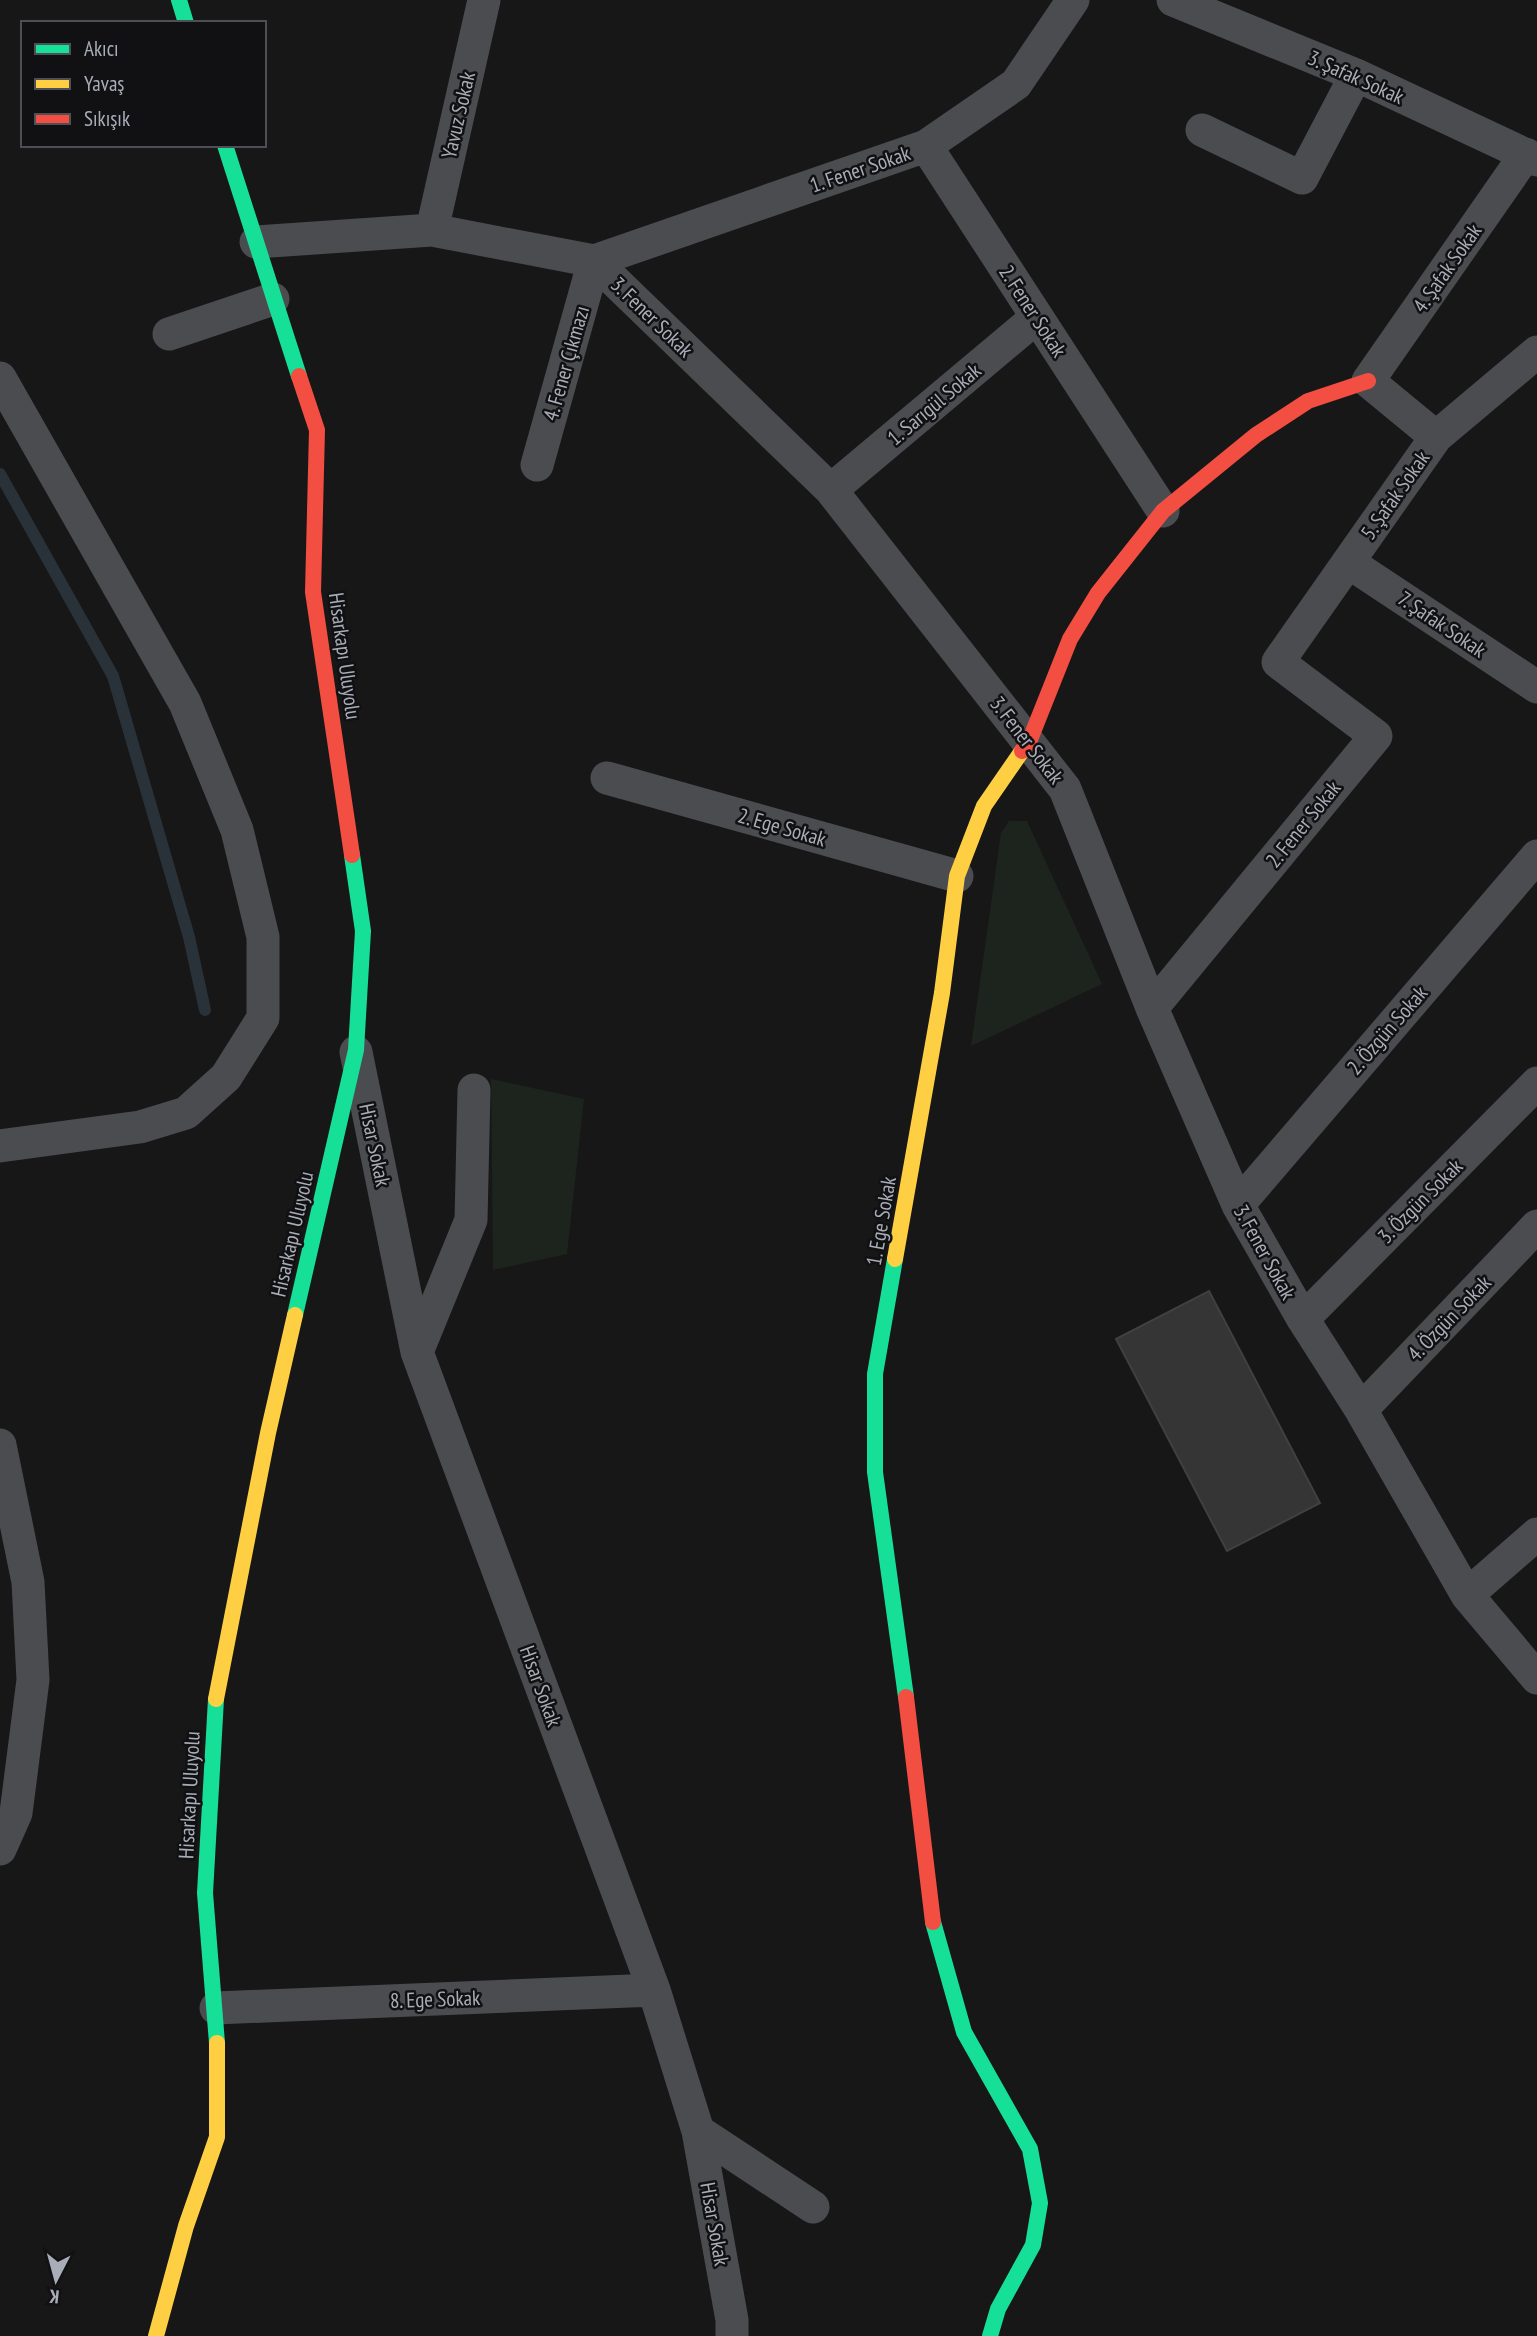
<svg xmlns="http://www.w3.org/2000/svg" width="1537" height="2336" viewBox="0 0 1537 2336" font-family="'PT Sans Narrow',sans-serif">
<rect width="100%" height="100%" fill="#171717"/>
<!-- green -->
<path fill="#1d241e" d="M1009 821H1027L1102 984 971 1046 1001 833Z
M491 1079 584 1099 567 1254 493 1270Z"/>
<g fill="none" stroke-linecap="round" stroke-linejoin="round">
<!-- stream -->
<path stroke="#2a3239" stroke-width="12" d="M0 474 113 676 189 937 205 1010"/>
</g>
<!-- building -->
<path fill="#353536" stroke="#3f4043" stroke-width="2" d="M1209 1291 1320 1503 1227 1551 1116 1339Z"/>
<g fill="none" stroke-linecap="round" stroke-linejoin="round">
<!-- street -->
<path stroke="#4b4c50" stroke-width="33" d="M1173 0 1356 75 1537 160
M1202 130 1302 178 1356 75
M926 146 1163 511
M432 230 484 0
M256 242 432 230 594 261 831 490 1065 789 1152 1008 1238 1205 1303 1319 1361 1410 1467 1595 1537 1678
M169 334 273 299
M0 378 185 703 237 830 263 937V1018L226 1077 186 1113 140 1127 0 1146
M1436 437 1368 381 1526 154
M537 465 594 261 926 146 1016 84 1073 0
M831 490 1037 317
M1348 562 1537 687
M607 778 957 876
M1152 1008 1376 736 1278 662 1436 437 1537 352
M356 1052 417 1352 654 1990 698 2131 732 2320V2336
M1238 1205 1537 856
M1303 1319 1537 1083
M417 1352 471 1220 474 1090
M1361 1410 1537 1226
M0 1445 28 1582 33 1680 16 1813 0 1849
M1467 1595 1537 1534
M216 2008 654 1990
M698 2131 813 2207"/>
<!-- fast -->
<path stroke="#16e098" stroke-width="16" d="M179 0 186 23
M225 145 299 376
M895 1259 875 1374V1472L906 1697
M295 1315 356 1050 363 931 352 855
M216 1699 205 1893 217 2043
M933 1922 964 2032 1030 2149 1040 2203 1033 2245 998 2309 990 2336"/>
<!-- slow -->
<path stroke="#ffcf43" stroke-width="16" d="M895 1259 942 993 957 876 984 806 1022 751
M216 1699 268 1433 295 1315
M156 2336 186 2226 217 2137V2043"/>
<!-- jam -->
<path stroke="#f24e42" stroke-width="16" d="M299 376 317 430 313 592 352 855
M1022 751 1029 742 1070 639 1098 593 1163 511 1256 435 1308 401 1368 381
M906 1697 933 1922"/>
</g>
<g text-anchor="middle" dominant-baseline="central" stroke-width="5" stroke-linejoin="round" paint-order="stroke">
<!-- street labels -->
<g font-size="21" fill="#a8adb8" stroke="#111113">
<text transform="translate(1356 77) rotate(24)">3. Şafak Sokak</text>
<text transform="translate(458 115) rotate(-77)">Yavuz Sokak</text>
<text transform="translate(860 169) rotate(-19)">1. Fener Sokak</text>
<text transform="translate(1447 268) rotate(-55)">4. Şafak Sokak</text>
<text transform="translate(1033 311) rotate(57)">2. Fener Sokak</text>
<text transform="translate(652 317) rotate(44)">3. Fener Sokak</text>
<text transform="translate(566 363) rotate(-74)">4. Fener Çıkmazı</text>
<text transform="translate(934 404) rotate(-40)">1. Sarıgül Sokak</text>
<text transform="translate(1395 495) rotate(-55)">5. Şafak Sokak</text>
<text transform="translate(1442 624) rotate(34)">7. Şafak Sokak</text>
<text transform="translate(345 656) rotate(82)">Hisarkapı Uluyolu</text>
<text transform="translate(1027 740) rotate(52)">3. Fener Sokak</text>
<text transform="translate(1303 824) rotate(-51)">2. Fener Sokak</text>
<text transform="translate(782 827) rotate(16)">2. Ege Sokak</text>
<text transform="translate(1387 1030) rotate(-49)">2. Özgün Sokak</text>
<text transform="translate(375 1145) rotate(78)">Hisar Sokak</text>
<text transform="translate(1420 1201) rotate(-45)">3. Özgün Sokak</text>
<text transform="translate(881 1221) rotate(-80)">1. Ege Sokak</text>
<text transform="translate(292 1234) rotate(-77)">Hisarkapı Uluyolu</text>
<text transform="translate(1265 1252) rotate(61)">3. Fener Sokak</text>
<text transform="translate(1449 1318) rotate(-46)">4. Özgün Sokak</text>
<text transform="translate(541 1686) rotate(70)">Hisar Sokak</text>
<text transform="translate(189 1795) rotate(-87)">Hisarkapı Uluyolu</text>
<text transform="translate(435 1999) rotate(-2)">8. Ege Sokak</text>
<text transform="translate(715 2224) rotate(80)">Hisar Sokak</text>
</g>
</g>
<!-- legend -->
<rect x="21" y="21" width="245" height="126" fill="#111113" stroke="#4d4f55" stroke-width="2"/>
<rect x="35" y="44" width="35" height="10" fill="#16e098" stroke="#4d4f55" stroke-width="2"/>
<text x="84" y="56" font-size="21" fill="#a8adb8">Akıcı</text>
<rect x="35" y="79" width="35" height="10" fill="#ffcf43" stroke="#4d4f55" stroke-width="2"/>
<text x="84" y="91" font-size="21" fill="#a8adb8">Yavaş</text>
<rect x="35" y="114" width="35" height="10" fill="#f24e42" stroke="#4d4f55" stroke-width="2"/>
<text x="84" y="126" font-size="21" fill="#a8adb8">Sıkışık</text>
<!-- north arrow -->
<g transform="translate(56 2280) rotate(186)" stroke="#111113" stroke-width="5" paint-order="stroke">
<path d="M0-5L12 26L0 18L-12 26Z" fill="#a8adb8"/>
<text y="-10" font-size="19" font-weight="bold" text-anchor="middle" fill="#a8adb8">K</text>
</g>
</svg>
